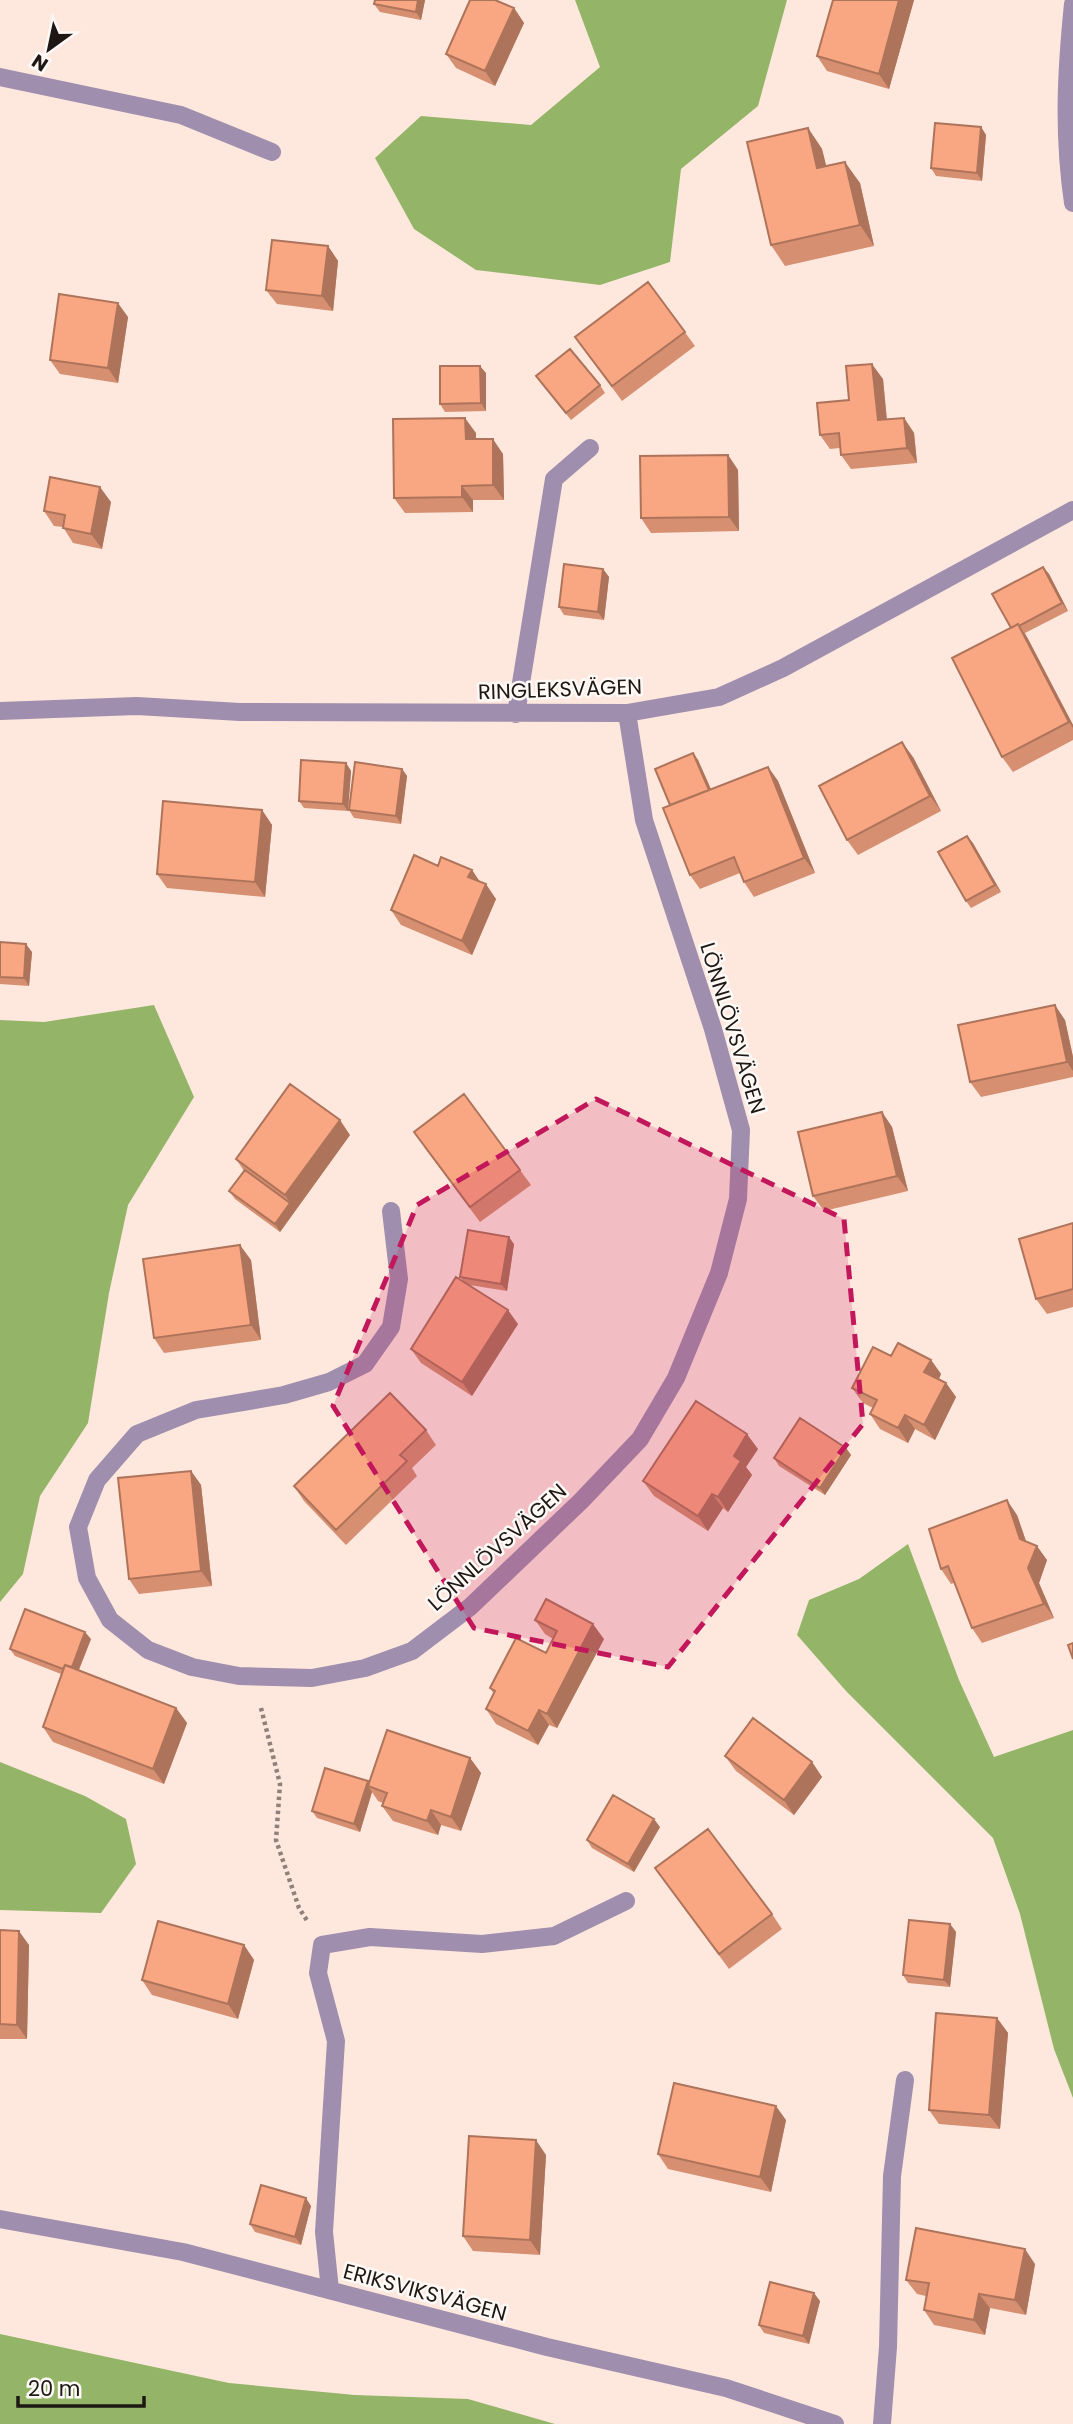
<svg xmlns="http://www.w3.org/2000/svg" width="1073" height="2424" viewBox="0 0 1073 2424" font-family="Poppins,sans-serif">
<rect width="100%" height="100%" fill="#fee8de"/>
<!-- forest -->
<path fill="#94b567" d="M575 0H787L758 106 681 169 670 262 600 285 476 270 414 229 375 158 421 116 531 125 600 67Z
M154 1005 194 1097 128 1205 109 1293 88 1423 40 1496 23 1574 0 1602V1020L44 1022Z
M908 1544 959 1680 994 1757 1073 1730V2098L1054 2049 1020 1914 993 1838 846 1691 797 1635 809 1600 859 1579Z
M0 1762 85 1796 126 1819 136 1864 101 1913 0 1910Z
M0 2334 229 2383 355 2395 468 2399 555 2424H0Z"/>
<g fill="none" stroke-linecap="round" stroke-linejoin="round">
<!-- path -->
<path stroke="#8f8079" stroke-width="4.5" stroke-dasharray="3.5 3.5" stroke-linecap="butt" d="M261 1708 280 1784 276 1840 299 1908 308 1922"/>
<!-- minor -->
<path stroke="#9f8ead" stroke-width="18" d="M1073 4C1066 73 1063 134 1073 203
M0 77 181 115 272 152
M0 711 137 706 240 712 627 713 719 697 783 668 1073 510
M516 714 554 479 590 448
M391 1211 399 1279 391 1327 365 1364 329 1382 284 1395 196 1410 137 1434 97 1480 78 1527 87 1578 110 1620 148 1650 192 1667 239 1676 312 1678 365 1668 412 1651 470 1607 581 1501 640 1439 676 1378 719 1273 738 1199 741 1130 713 1029 644 820 627 713
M0 2219 183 2252 547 2347 726 2388 835 2424
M330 2290 324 2232 336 2041 318 1973 322 1945 370 1937 482 1944 554 1936 626 1901
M882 2424 888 2347 892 2176 905 2080"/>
</g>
<!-- wall -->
<path fill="#d68f70" d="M375 0H425L421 20 380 12 374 4Z
M833 0H914L889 89 827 71 817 56Z
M514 8 524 23 495 86 456 68 446 54Z
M981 127 986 135 982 181 936 176 931 168Z
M808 128 822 149 826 166 860 183 874 246 785 266 771 245Z
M328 246 338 261 333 311 277 304 266 290Z
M648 282 695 346 622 401 575 337Z
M128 317 118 383 60 374 50 360Z
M486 373V411L445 412 440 404Z
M536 376 600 385 605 393 571 420Z
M883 379 887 419 904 418 914 433 917 463 851 469 841 455 840 448 830 449 820 435 849 400Z
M476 433V439L503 454 504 500H473V512L405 513 394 498Z
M728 455 738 470 739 531 651 533 641 518Z
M111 502 102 549 73 543 63 527 54 526 44 511Z
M1043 567 1049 574 1068 611 1025 633 1073 725V740L1013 772 1002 757 1011 628Z
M603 569 609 577 604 620 564 615 559 607Z
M693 753 698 760 711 789 768 767 778 781 815 873 754 897 744 882 740 873 700 889 690 875 670 805Z
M913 757 941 811 858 855 847 840Z
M346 763 351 771 348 811 304 808 299 801Z
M402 769 407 776 401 824 354 818 349 810Z
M262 810 272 825 265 897 167 888 157 874Z
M967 836 1001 892 971 908 966 901Z
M438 866 472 870 480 882 496 899 472 955 401 925 391 910Z
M0 942 32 952 29 986 0 984Z
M1065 1020 1073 1057V1077L981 1097 970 1082Z
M882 1112 892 1127 908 1191 824 1211 813 1196Z
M350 1135 280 1232 235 1199 229 1191 244 1171 236 1159Z
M424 1147 520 1170 531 1185 480 1222Z
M1073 1223V1307L1047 1314 1036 1299Z
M514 1244 507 1291 469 1285 518 1324 472 1396 421 1363 411 1349 464 1282 460 1277Z
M251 1260 261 1340 164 1353 154 1338Z
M891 1356 931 1360 941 1374 939 1379 946 1383 956 1397 935 1440 915 1429 908 1443 880 1429 870 1414 873 1408 863 1403 852 1388Z
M426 1430 436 1445 412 1468 417 1476 346 1545 304 1501 294 1486Z
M846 1448 851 1455 825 1495 779 1466 774 1458Z
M758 1449 746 1467 752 1475 728 1512 723 1508 708 1531 654 1496 643 1481Z
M191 1471 201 1485 212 1586 139 1594 129 1579Z
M1017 1515 1026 1541 1047 1560 1039 1583 1054 1618 982 1643 972 1628 954 1583 951 1584 941 1569Z
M535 1620 604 1639 557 1728 549 1725 538 1745 496 1724 486 1709 494 1694 490 1688 546 1653 553 1639 545 1634Z
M91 1639 79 1670 176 1708 187 1723 164 1784 53 1742 43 1727 61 1674 15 1656 10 1649Z
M725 1756 812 1762 822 1777 794 1815 736 1771Z
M470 1758 481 1773 461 1831 441 1825 438 1835 393 1821 382 1806 383 1803 378 1801 372 1792 360 1832 317 1818 312 1811 368 1781 369 1783Z
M660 1827 634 1872 592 1848 587 1840Z
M666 1883 772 1914 782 1929 729 1969Z
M950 1924 956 1932 950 1987 908 1983 903 1975Z
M0 1930 29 1945 27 2039H0Z
M244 1945 254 1960 238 2019 152 1995 142 1980Z
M997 2018 1008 2033 1000 2129 939 2124 929 2110Z
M786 2120 771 2192 668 2169 658 2154Z
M546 2155 540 2255 473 2251 463 2236Z
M311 2206 301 2245 255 2232 250 2224Z
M1035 2264 1026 2315 990 2308 985 2335 934 2325 924 2310 926 2296 917 2294 906 2280Z
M820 2301 809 2344 764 2333 759 2325Z"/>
<!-- shaded-wall -->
<path fill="#ae745b" d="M418 0H425L421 20 416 12Z
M899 0H914L889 89 879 74Z
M514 8 524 23 495 86 485 71Z
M981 127 986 135 982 181 977 173Z
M808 128 822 149 832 189 817 168Z
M845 162 860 183 874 246 860 225Z
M328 246 338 261 333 311 322 296Z
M118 303 128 317 118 383 108 368Z
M872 364 883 379 888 435 878 420Z
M480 366 486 373V411L481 403Z
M465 418 476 433V454L466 439Z
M904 418 914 433 917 463 907 448Z
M493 439 503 454 504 500 493 485Z
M728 455 738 470 739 531 729 517Z
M462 486 473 500V512L462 497Z
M100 487 111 502 102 549 91 534Z
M1043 567 1049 574 1068 611 1062 603Z
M603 569 609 577 604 620 598 612Z
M1018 624 1028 639 1073 725V728L1069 722Z
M902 742 913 757 941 811 930 796Z
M693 753 698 760 716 801 710 793Z
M346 763 351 771 348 811 343 804Z
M768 767 778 781 815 873 804 858Z
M402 769 407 776 401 824 396 816Z
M262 810 272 825 265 897 255 882Z
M967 836 973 843 1001 892 995 885Z
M472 870 482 885 468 877Z
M486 884 496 899 472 955 462 941Z
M26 944 32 952 29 986 24 978Z
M1055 1005 1065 1020 1073 1057V1071L1067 1062Z
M882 1112 892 1127 908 1191 897 1176Z
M340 1120 350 1135 280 1232 275 1224 290 1203 285 1195Z
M509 1237 514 1244 507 1291 501 1284Z
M240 1245 251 1260 261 1340 251 1325Z
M508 1310 518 1324 472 1396 462 1382Z
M931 1360 941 1374 935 1387 924 1372Z
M946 1383 956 1397 935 1440 924 1425Z
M905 1415 915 1429 908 1443 898 1428Z
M747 1434 758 1449 746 1467 752 1475 728 1512 718 1497 734 1456Z
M846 1448 851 1455 825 1495 820 1488Z
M191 1471 201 1485 212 1586 201 1571Z
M712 1494 723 1508 708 1531 698 1516Z
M1007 1500 1017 1515 1030 1553 1020 1539Z
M1037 1546 1047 1560 1039 1583 1054 1618 1044 1604 1028 1568Z
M593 1624 604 1639 557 1728 547 1714Z
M85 1632 91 1639 75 1679 70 1672Z
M176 1708 187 1723 164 1784 153 1769Z
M539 1710 549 1725 538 1745 528 1731Z
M470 1758 481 1773 461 1831 451 1817Z
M812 1762 822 1777 794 1815 784 1800Z
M368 1781 373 1788 368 1786 372 1792 360 1832 354 1824Z
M431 1810 441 1825 438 1835 427 1821Z
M654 1819 660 1827 634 1872 628 1864Z
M950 1924 956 1932 950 1987 944 1980Z
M19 1931 29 1945 27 2039 17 2025Z
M244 1945 254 1960 238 2019 228 2004Z
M997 2018 1008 2033 1000 2129 989 2115Z
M776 2106 786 2120 771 2192 760 2177Z
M536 2140 546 2155 540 2255 530 2240Z
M306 2198 311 2206 301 2245 295 2237Z
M1025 2249 1035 2264 1026 2315 1015 2300Z
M814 2293 820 2301 809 2344 803 2336Z
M979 2294 990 2308 985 2335 974 2320Z"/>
<!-- building -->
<path fill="#f9a682" stroke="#ae745b" stroke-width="2" d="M375 0H418L416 12 374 4Z
M470 0H495L514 8 485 71 446 54Z
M833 0H899L879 74 817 56Z
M935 123 981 127 977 173 931 168Z
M808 128 817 168 845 162 860 225 771 245 747 142Z
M272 240 328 246 322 296 266 290Z
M648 282 685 332 612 386 575 337Z
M59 294 118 303 108 368 50 360Z
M570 349 600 385 566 413 536 376Z
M872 364 878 420 904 418 907 448 841 455 839 433 820 435 817 403 849 400 846 366Z
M440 366H480L481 403 440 404Z
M465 418 466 439H493V485L462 486V497L394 498 393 419Z
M728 455 729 517 641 518 640 456Z
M50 477 100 487 91 534 63 528 65 515 44 511Z
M564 564 603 569 598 612 559 607Z
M1043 567 1062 603 1019 626 1018 624 1011 628 992 594Z
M1018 624 1069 722 1002 757 952 658Z
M902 742 930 796 847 840 819 786Z
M693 753 709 790 670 805 655 769Z
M301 760 346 763 343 804 299 801Z
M355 762 402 769 396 816 349 810Z
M768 767 804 858 744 882 734 857 690 875 663 808Z
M163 801 262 810 255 882 157 874Z
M967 836 995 885 966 901 938 852Z
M414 855 438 866 441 857 472 870 468 877 486 884 462 941 391 910Z
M0 942 26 944 24 978 0 977Z
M1055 1005 1067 1062 970 1082 958 1025Z
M290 1084 340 1120 285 1195 236 1159Z
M464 1094 520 1170 470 1207 414 1132Z
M882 1112 897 1176 813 1196 798 1132Z
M245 1170 290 1203 275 1224 229 1191Z
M1073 1223V1289L1036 1299 1019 1239Z
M468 1230 509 1237 501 1284 460 1277Z
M240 1245 251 1325 154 1338 143 1259Z
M456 1277 508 1310 462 1382 411 1349Z
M898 1343 931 1360 924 1372 946 1383 924 1425 905 1415 898 1428 870 1414 877 1400 852 1388 873 1347 891 1356Z
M390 1393 426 1430 400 1455 407 1461 336 1530 294 1486Z
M696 1401 747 1434 734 1456 741 1461 718 1497 712 1494 698 1516 643 1481Z
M800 1418 846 1448 820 1488 774 1458Z
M191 1471 201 1571 129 1579 118 1478Z
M1007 1500 1020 1539 1037 1546 1028 1568 1044 1604 972 1628 948 1566 941 1569 929 1529Z
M546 1599 593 1624 547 1714 539 1710 528 1731 486 1709 495 1691 490 1688 516 1638 546 1653 557 1631 535 1620Z
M25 1609 85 1632 72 1667 65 1665 63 1669 10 1649Z
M1073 1643V1659L1068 1645Z
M65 1665 176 1708 153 1769 43 1727Z
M753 1718 812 1762 784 1800 725 1756Z
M387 1730 470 1758 451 1817 431 1810 427 1821 382 1806 387 1793 368 1786Z
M325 1768 368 1781 354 1824 312 1811Z
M613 1795 654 1819 628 1864 587 1840Z
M708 1829 772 1914 719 1954 655 1868Z
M909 1920 950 1924 944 1980 903 1975Z
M158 1921 244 1945 228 2004 142 1980Z
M0 1930 19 1931 17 2025 0 2024Z
M936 2013 997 2018 989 2115 929 2110Z
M674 2083 776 2106 760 2177 658 2154Z
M469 2136 536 2140 530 2240 463 2236Z
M261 2185 306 2198 295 2237 250 2224Z
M916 2228 1025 2249 1015 2300 979 2294 974 2320 924 2310 929 2283 906 2280Z
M770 2282 814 2293 803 2336 759 2325Z"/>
<!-- marked area -->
<path fill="#c2185b" fill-opacity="0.2" stroke="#c2185b" stroke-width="5" stroke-dasharray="14 9" stroke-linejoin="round" d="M596 1099 844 1219 863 1424 668 1667 474 1628 333 1406 417 1205Z"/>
<g text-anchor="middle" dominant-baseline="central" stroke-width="5" stroke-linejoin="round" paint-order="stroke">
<!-- street labels -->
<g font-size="21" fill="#1e1713" stroke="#fdf9f7">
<text transform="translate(560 689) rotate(-2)">RINGLEKSVÄGEN</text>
<text transform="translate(733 1028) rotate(73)">LÖNNLÖVSVÄGEN</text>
<text transform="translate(497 1547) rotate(-42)">LÖNNLÖVSVÄGEN</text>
<text transform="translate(425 2292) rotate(15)">ERIKSVIKSVÄGEN</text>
</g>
</g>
<!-- north arrow -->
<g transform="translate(49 49) rotate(213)" stroke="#fdf9f7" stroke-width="5" paint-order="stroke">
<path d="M0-5L12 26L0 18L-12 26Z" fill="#1e1713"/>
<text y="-10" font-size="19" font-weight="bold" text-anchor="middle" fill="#1e1713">N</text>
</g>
<!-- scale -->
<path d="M18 2396v10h126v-10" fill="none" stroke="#1e1713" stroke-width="3.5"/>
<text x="28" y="2396" font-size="21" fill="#1e1713" stroke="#fdf9f7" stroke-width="5" paint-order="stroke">20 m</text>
</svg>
